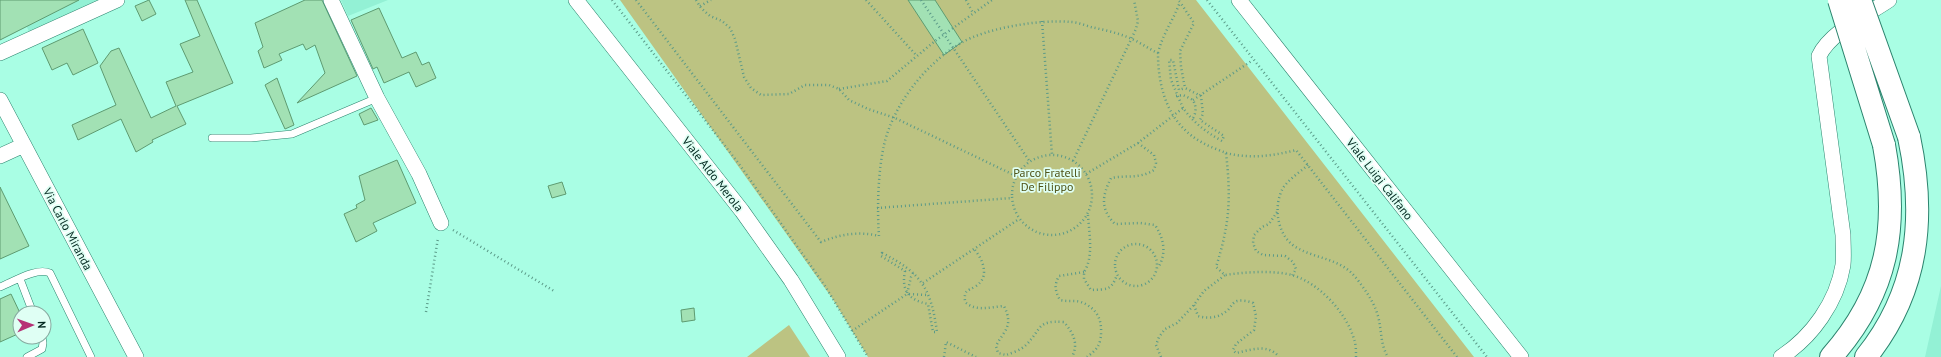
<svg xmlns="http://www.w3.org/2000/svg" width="1941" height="357" viewBox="0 0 1941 357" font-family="'PT Sans',sans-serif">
<rect width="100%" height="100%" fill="#a9fee4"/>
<!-- built -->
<path fill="#93f1d5" d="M15 0H106L30 34Z
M341 0H388L348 16Z
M1941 286V357H1925Z"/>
<!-- green -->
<path fill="#bcc382" d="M620 0H1196L1474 357H868L832 298Z
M789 325 810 357H747Z"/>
<!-- building -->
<path fill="#a2e1b4" stroke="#5e9b71" d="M0 0H79L0 40Z
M149 0 156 14 142 21 135 6Z
M185 0H197L233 83 177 106 186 124 152 140 153 142 136 152 121 119 78 140 72 125 116 105 100 66 111 51 119 48 151 118 176 106 166 82 193 72 180 44 200 36Z
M305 0H322L357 76 297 103 325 73 315 45 306 50 303 44 279 54 282 60 264 68 258 51 263 47 255 23Z
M908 0H935L962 42 944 55Z
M379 8 402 58 416 52 422 65 429 62 436 78 416 87 409 72 384 83 377 67 373 69 351 20Z
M83 29 98 63 73 75 67 63 52 70 42 48Z
M277 78 294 125 285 129 265 85Z
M371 108 378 120 364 125 359 114Z
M397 160 416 203 373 223 377 231 356 242 344 214 357 208 356 205 365 200 359 176Z
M562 182 566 194 552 198 548 186Z
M0 187 29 246 0 259Z
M11 294 20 313V333L0 342V299Z
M694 308 695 320 682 322 681 310Z"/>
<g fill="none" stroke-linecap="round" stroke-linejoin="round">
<defs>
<path id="lane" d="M212 138H251L292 134 377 98
M20 279 33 313
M0 287C13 282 36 267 50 273L91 357
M27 357 42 349 43 343 42 337"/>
<path id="street" d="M331 0 377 98 419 174 441 223
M576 0 742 211 791 280 838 357
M1239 0 1521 357
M0 53 117 0
M0 100 136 357
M0 156 24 145
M1781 357C1812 337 1837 302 1843 265 1844 256 1843 245 1843 235L1819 56C1830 32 1867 15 1889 0"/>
<path id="highway" d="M1831 357C1888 293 1899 227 1884 145
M1866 357C1919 291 1926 217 1909 137"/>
</defs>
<!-- lane casing -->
<use href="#lane" stroke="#2c846e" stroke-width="8"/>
<!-- street casing -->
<use href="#street" stroke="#2c846e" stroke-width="16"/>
<!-- highway casing -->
<use href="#highway" stroke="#2c846e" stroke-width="24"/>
<!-- path -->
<path stroke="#5b9a88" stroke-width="2.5" stroke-dasharray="1 3" stroke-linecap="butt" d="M612 0 739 164 825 286 868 357
M636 0 821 242C841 234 859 231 879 236 877 208 878 172 884 145 893 105 926 63 961 43 986 28 1041 19 1070 22 1077 22 1084 25 1091 27 1104 30 1119 33 1132 39 1141 43 1149 49 1158 53 1158 90 1169 125 1203 143 1210 147 1219 150 1226 153 1231 198 1230 223 1216 267L1225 275C1246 272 1271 270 1292 275 1319 283 1346 312 1354 339 1356 344 1356 351 1356 357
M696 0 701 8 710 16 722 21 730 28 735 39 744 77 751 88 761 95 789 94 805 85H829L839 89 849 100 868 109 895 118 1016 176
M866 0 917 56
M921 0 1030 162
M966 0 973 13
M1207 0 1487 357
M700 6 711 0
M1042 21 1052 155
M1158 53C1163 33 1173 21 1180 2L1178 0
M839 89 887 81 935 41 992 0
M1176 96 1183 95 1193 100C1197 108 1196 113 1192 120
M1193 100 1253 60
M1183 108 1171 80 1169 60H1173L1179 90 1185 88
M1138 143 1154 155 1156 163 1154 170C1140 179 1127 175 1111 178 1102 196 1100 209 1115 224L1140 223 1155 225C1164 239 1167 253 1158 268
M1226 153C1250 159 1273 156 1296 150L1457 357
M1012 195a40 40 0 1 1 80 0a40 40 0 1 1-80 0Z
M1073 161 1136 29 1138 21 1134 0
M1308 165C1300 172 1289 179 1283 188 1273 206 1277 234 1294 246 1316 260 1340 257 1357 279 1366 291 1374 302 1378 316 1382 331 1380 344 1388 357
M1086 174 1138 143 1183 108C1194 123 1206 132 1222 141L1224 136 1200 120 1203 114 1201 96 1185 88 1181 67 1180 51 1194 23 1180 2
M877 208 1012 198
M1277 212 1269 224 1262 227 1254 235 1253 243 1256 251 1263 255 1285 256 1293 262 1296 269 1292 276
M1088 215C1089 233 1094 257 1084 272V279L1091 290C1107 289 1111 291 1117 275
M453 230 554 291
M1115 265a21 21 0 1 1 42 0a21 21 0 1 1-42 0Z
M975 250C983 260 990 277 976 286 967 292 964 289 965 302 976 312 990 307 1004 306 1014 327 1004 330 996 346L998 353 1006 355C1012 353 1021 350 1026 345 1042 329 1036 320 1064 322 1073 333 1079 343 1072 357
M882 253C922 273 931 289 937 332H933L928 304C909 300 901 291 905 271L881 256Z
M1084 272 1059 276C1054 285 1055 291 1060 300 1068 302 1074 300 1081 302 1096 308 1102 318 1101 334 1101 337 1100 343 1098 346 1096 350 1091 354 1087 357
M913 273 911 277 907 294 928 295
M923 283 1019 219
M1194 305 1198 316C1208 319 1219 318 1228 310 1231 307 1232 303 1237 301 1242 300 1248 301 1253 303L1256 316 1254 330 1236 344 1233 350 1236 353C1251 350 1268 343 1279 357
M426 312 438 238
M852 331 907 294
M944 357 946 342 976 357
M1161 357 1156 345 1159 337 1165 329 1177 323 1194 305 1204 291 1225 275"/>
<!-- lane -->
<use href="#lane" stroke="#fff" stroke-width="7"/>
<!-- street -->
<use href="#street" stroke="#fff" stroke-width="15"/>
<!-- highway -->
<use href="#highway" stroke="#fff" stroke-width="22"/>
<defs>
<path id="highway-bridge" d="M1839 0 1884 145
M1860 0 1909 137"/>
</defs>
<!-- highway-bridge casing -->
<use href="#highway-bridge" stroke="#2c846e" stroke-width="24" stroke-linecap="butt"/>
<!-- highway-bridge -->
<use href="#highway-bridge" stroke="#fff" stroke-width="22"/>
</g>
<g text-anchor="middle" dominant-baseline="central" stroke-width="3.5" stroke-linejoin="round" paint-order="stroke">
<!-- park labels -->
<g font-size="12" fill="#4f5317" stroke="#dffff4">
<text x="1047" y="172">Parco Fratelli<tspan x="1047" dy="14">De Filippo</tspan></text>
</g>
<!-- street labels -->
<g font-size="12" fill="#032920" stroke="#dffff4">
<text transform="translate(713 174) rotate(52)">Viale Aldo Merola</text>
<text transform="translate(1380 179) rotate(52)">Viale Luigi Califano</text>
<text transform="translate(68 229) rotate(62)">Via Carlo Miranda</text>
</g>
</g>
<!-- north arrow -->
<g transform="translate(32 325) rotate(88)"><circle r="19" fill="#dffff4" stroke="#87a99f"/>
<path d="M0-3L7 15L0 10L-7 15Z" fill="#b63176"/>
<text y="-6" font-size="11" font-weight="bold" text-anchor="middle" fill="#032920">N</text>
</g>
</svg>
